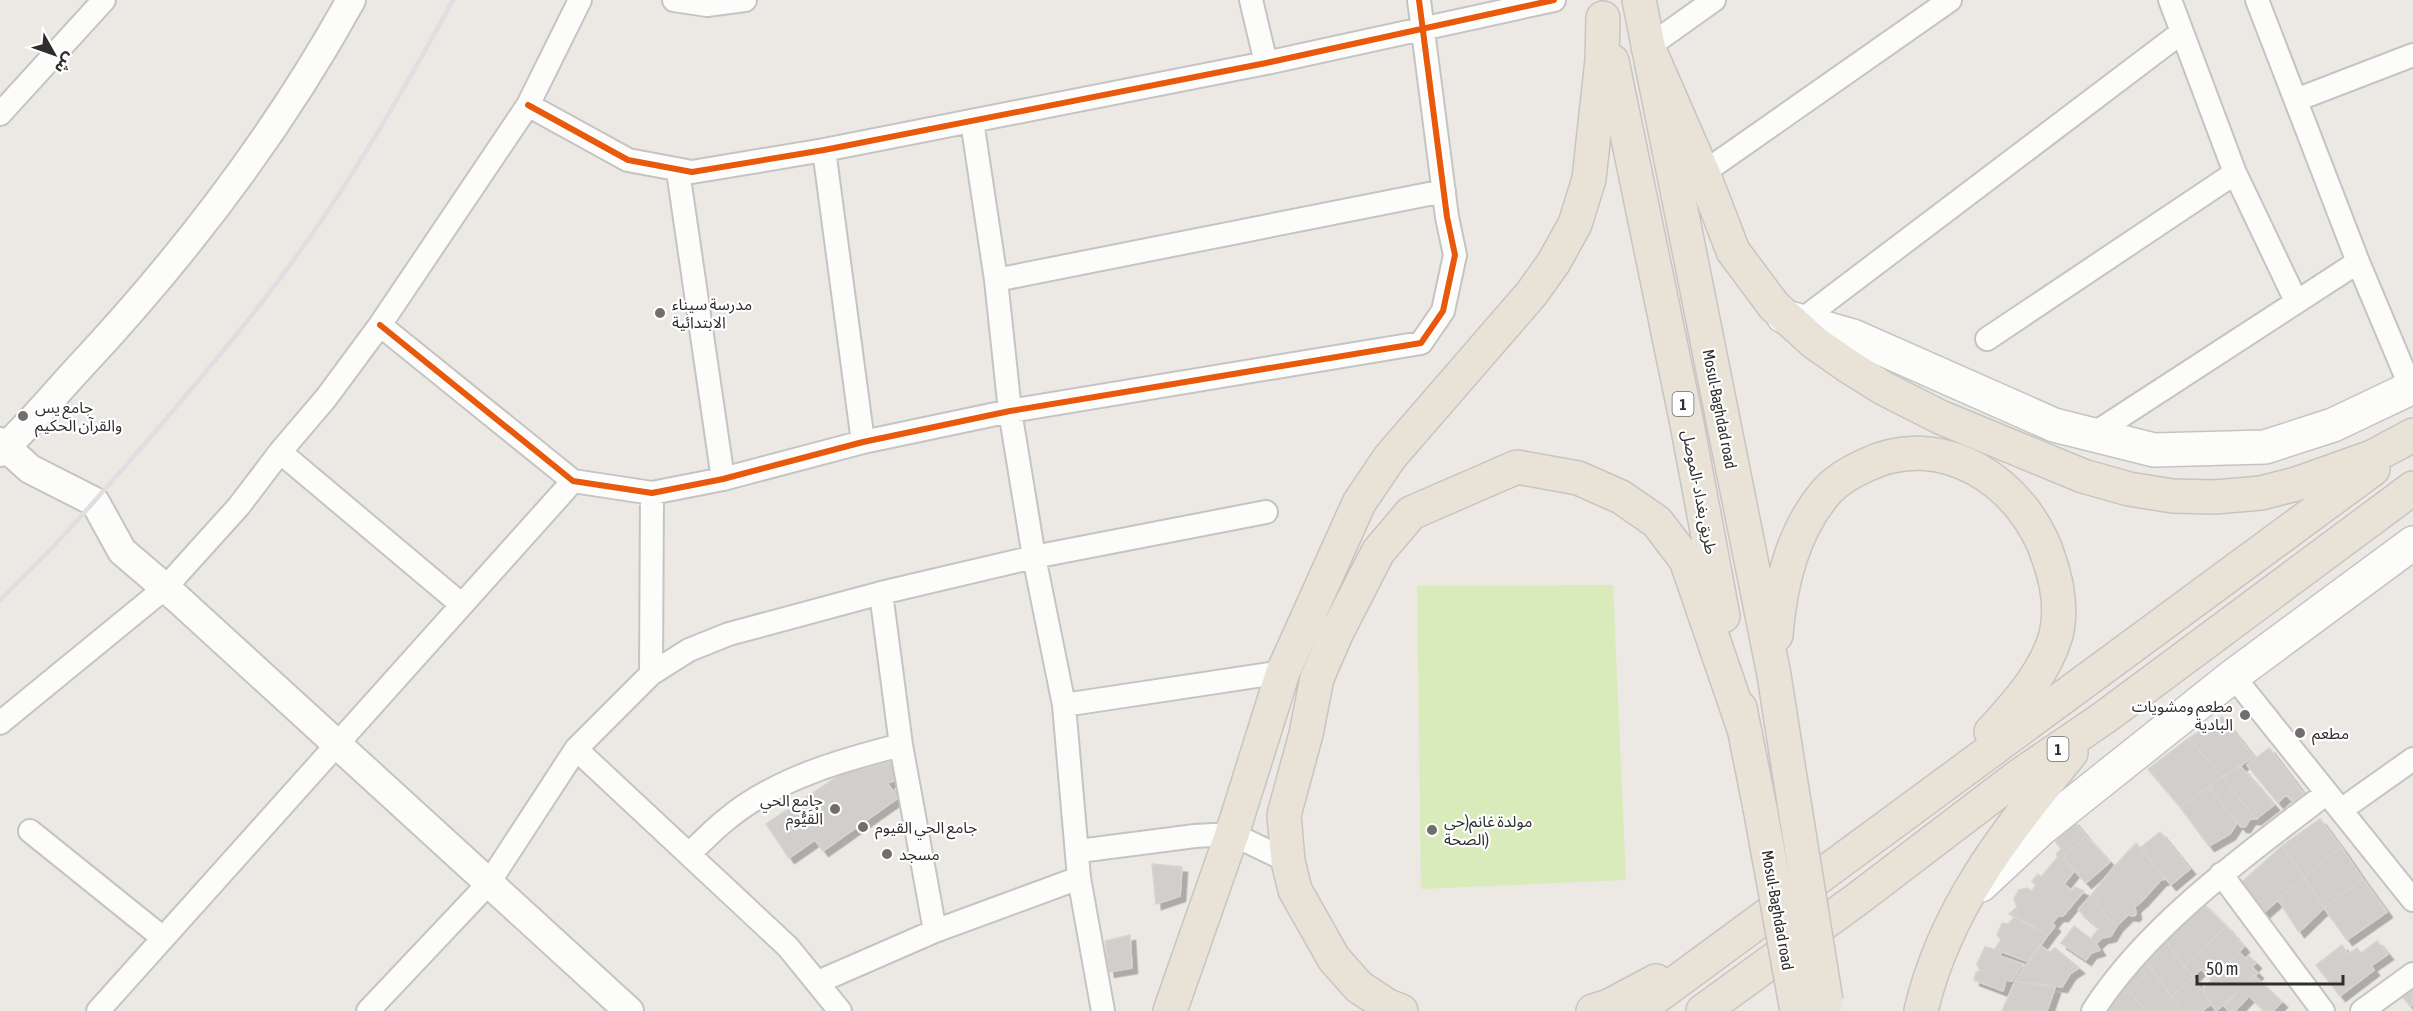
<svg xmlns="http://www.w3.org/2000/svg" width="2413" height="1011" viewBox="0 0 2413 1011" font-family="'Asap Condensed','Noto Sans Arabic',sans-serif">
<defs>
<filter id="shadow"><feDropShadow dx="5.5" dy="5.5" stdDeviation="0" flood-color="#0004"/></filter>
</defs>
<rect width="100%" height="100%" fill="#ece8e4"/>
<!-- pitch -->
<path fill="#d9eabb" d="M1613 585 1626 880 1421 889 1417 586Z"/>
<!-- building -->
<path fill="#d1cecb" stroke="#d7d4d0" stroke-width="1.5" filter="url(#shadow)" d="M2222 717 2254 757 2222 777 2189 738Z
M2189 738 2222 777 2180 807 2148 769Z
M2269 748 2304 794 2293 802 2286 795 2278 803 2247 765Z
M892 761 897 780 887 783 898 798 823 851 815 840 789 858 766 824 855 765 861 770Z
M2240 766 2274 805 2256 819 2222 777Z
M2222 777 2256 819H2250L2245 827H2241L2209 787Z
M2209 787 2237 823 2230 834 2209 846 2180 807Z
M2320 819 2341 847 2304 877 2282 846Z
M2073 820 2086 836 2063 858 2075 870 2064 884 2072 891 2075 887 2084 891 2063 916H2058L2052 923 2055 926 2048 935 2009 914 2017 907 2014 899 2019 890 2027 888 2032 891 2036 885 2032 881 2038 874 2041 877 2058 857 2056 854 2061 849 2053 838Z
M2160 832 2190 869 2171 885 2140 848Z
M2086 836 2110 862 2086 883 2063 858Z
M2136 843 2166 879 2161 880 2143 900 2112 869Z
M2282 846 2304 877 2261 915 2241 883Z
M2341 847 2363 879 2324 908 2304 877Z
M1152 864 1182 867 1180 896 1156 904Z
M2112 869 2143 900 2135 907 2136 914 2134 916 2128 915 2117 926 2103 914 2105 911 2096 904 2099 900 2092 894Z
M2304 877 2324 908 2299 932 2278 900Z
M2363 879 2387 912 2347 940 2324 908Z
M2092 894 2099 900 2096 904 2105 911 2103 914 2117 926 2111 936 2102 938 2096 944 2100 950 2091 953 2086 960 2061 943 2074 926 2091 939 2099 928 2078 910Z
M2204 904 2226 926 2184 966 2166 941Z
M2015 916 2048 935 2029 962 1995 949 2001 939 1997 935 2002 923 2008 924Z
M2226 926 2244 947 2211 979 2201 969 2193 977 2184 966Z
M1130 935 1132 968 1109 972 1105 941Z
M2166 941 2193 977 2172 997 2147 963Z
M2377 941 2388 954 2371 966 2374 970 2340 996 2316 965 2342 945 2348 954 2357 948 2361 953Z
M2039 945 2050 952 2055 948 2079 968 2070 974 2062 987 2015 981Z
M1985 947 2001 951 2000 956 2023 964 2012 981 2006 980 2003 991 1974 980 1976 972 1980 971 1977 964Z
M2239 952 2246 959 2249 956 2256 963 2252 967 2258 973 2216 1011 2202 990Z
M2147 963 2172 997 2182 1011H2146L2130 992 2147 973 2141 969Z
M2137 966 2147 973 2130 992 2146 1011H2106L2125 989 2120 984Z
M2413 971V1005L2410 1006 2394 986Z
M2254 975 2282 1002 2273 1011H2265L2249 996 2235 1011H2229L2224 1006Z
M2193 977 2211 1004 2202 1011H2182L2172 997Z
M2015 981 2055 988 2047 1011H2002Z"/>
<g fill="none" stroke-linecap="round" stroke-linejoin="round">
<defs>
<path id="minor" d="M674 0 707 5 745 0
M1251 0 1266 63
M2170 0 2235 173 2296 301
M2257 0 2358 262 2411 388
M1648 47 1714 0
M2296 100 2413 55
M528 105 628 160 692 172 824 150 1266 63 1554 0
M0 114 104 0
M972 121 996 280 1010 411 1034 557 1064 705 1079 878 1103 1011
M824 150 863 442
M678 171 723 479
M1703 173 1950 0
M996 280 1444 191
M1799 322 2182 32
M380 325 573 481 652 493 723 479 863 442 1010 411 1421 343 1443 311 1455 255 1447 217 1419 0
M1987 339 2235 173
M2092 435 2358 262
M280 452 462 605
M881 593 901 745 935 931
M651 674 652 493
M2233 676 2413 900
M1064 705 1283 672
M0 723 165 588 239 506 280 452 326 398 380 325 528 105 580 0
M576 749 788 947 840 1011
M2341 810 2413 759
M30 831 163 938
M1079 851 1195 836 1232 834 1288 861
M689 854C702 842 714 829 727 819 775 779 842 760 901 745
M2221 874 2323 1011
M818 982 935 931 1079 878
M98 1011 573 481
M368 1011 488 884 576 749 651 674 689 650 729 634 881 593 1034 557 1266 512
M2093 1011C2147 926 2247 854 2327 793
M2362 1011 2413 974"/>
<path id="tertiary" d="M0 442 30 469 95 502 122 551 177 598 629 1011
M0 452C28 427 53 396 78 369 183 257 277 134 351 0"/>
<path id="secondary" d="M1783 316 1853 336 2054 425 2154 450 2265 447 2333 425 2413 387
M1981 885 2041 829 2233 676 2413 543"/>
<path id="trunk" d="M1639 0 1774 675 1789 771
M1648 47 1703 173 1733 251 1774 306 1815 343 1848 366 1883 388 1940 417 2083 476 2129 489 2173 496 2215 497 2261 493 2296 484 2372 457 2413 435
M1612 61 1687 424 1723 616
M1776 635C1780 584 1792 531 1827 491 1837 480 1851 472 1864 466 1942 427 2025 483 2049 559 2057 582 2062 610 2056 635 2045 673 2017 704 1991 732
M1740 708 1760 808
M1170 1011 1232 834 1283 672 1359 503 1390 457 1532 293 1554 262 1575 224 1589 179 1602 60 1603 18
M1401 1011 1388 1006 1359 987 1334 959 1295 890 1288 861 1284 815 1306 734 1317 678 1337 632 1378 552 1411 513 1517 467 1578 478 1621 497 1657 522 1686 560 1744 729
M1593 1011 1609 1006 1656 981
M1637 1011 2373 469
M1703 1011 1856 900 2016 778 2105 717 2413 488
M1921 1011C1944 911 2006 831 2071 753"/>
</defs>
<!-- minor casing -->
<use href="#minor" stroke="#c5c4c5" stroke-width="26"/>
<!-- tertiary casing -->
<use href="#tertiary" stroke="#c5c4c5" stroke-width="32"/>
<!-- secondary casing -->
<use href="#secondary" stroke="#c5c4c5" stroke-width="36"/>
<!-- trunk casing -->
<use href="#trunk" stroke="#c6c5c4" stroke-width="36"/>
<!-- minor -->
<use href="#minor" stroke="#fcfcfb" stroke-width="22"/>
<!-- tertiary -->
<use href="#tertiary" stroke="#fcfcfb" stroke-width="28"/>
<!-- secondary -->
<use href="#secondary" stroke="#fcfcfb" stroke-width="33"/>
<!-- trunk -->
<use href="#trunk" stroke="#e9e2d6" stroke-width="33"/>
<!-- rail -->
<path stroke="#dfdfe1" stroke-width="4.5" d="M0 600C53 550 100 495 148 440 214 363 280 285 335 200 378 135 416 68 453 0"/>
<defs>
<path id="trunk-bridge" d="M1789 771 1826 1001
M1760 808 1797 1011"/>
</defs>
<!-- trunk-bridge casing -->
<use href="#trunk-bridge" stroke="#c6c5c4" stroke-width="36" stroke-linecap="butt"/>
<!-- trunk-bridge -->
<use href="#trunk-bridge" stroke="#e9e2d6" stroke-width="33"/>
<defs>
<path id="cycleway" d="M528 105 628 160 692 172 824 150 1266 63 1554 0
M380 325 573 481 652 493 723 479 863 442 1010 411 1421 343 1443 311 1455 255 1447 217 1419 0"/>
</defs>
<!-- cycleway casing -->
<use href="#cycleway" stroke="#fff" stroke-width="10"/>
<!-- cycleway -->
<use href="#cycleway" stroke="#e8590c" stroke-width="6"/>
</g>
<!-- markers -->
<g fill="#706f6e" stroke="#fff" stroke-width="2">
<circle cx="660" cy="313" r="6"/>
<circle cx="23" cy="416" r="6"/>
<circle cx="2245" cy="715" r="6"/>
<circle cx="2300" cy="733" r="6"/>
<circle cx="835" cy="809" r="6"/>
<circle cx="863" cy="827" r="6"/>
<circle cx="1432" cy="830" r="6"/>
<circle cx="887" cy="854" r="6"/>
</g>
<g text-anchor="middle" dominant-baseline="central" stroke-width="4.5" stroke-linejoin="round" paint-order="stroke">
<!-- shield labels -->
<g fill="#fff" stroke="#6d6d6d" stroke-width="1.5">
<rect x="1672.5" y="392" width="21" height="24" rx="4.5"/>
<rect x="2047.5" y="737" width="21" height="24" rx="4.5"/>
</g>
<g font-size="15" font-weight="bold" fill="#2e2e2e">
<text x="1683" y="404">1</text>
<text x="2058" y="749">1</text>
</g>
<!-- poi labels -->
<g font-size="16" fill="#2e2e2e" stroke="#fff" text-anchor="start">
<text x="672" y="304">مدرسة سيناء<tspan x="672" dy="18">الابتدائية</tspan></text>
<text x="35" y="407">جامع يس<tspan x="35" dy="18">والقرآن الحكيم</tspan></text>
<text x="2233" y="706" text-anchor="end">مطعم ومشويات<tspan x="2233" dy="18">البادية</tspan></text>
<text x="2312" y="733">مطعم</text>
<text x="823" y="800" text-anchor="end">جامع الحي<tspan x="823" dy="18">الْقَيُّوم</tspan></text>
<text x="1444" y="821">مولدة غانم(حي<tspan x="1444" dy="18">الصحة)</tspan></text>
<text x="875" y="827">جامع الحي القيوم</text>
<text x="899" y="854">مسجد</text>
</g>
<!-- street labels -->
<g font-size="16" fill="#2e2e2e" stroke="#fff">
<text transform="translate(1720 409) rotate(79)">Mosul-Baghdad road</text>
<text transform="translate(1700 492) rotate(79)">طريق بغداد -الموصل</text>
<text transform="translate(1778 910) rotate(80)">Mosul-Baghdad road</text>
</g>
</g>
<!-- north arrow -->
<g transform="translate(54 54) rotate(130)" stroke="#ffffff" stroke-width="4.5" paint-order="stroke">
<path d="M0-4.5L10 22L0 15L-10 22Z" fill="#2e2e2e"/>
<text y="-9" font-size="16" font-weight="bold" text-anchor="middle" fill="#2e2e2e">ش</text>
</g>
<!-- scale -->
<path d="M2197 975v9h146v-9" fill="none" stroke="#2e2e2e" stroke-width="3"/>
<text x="2206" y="975" font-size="18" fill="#2e2e2e" stroke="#ffffff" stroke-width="4.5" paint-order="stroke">50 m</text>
</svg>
